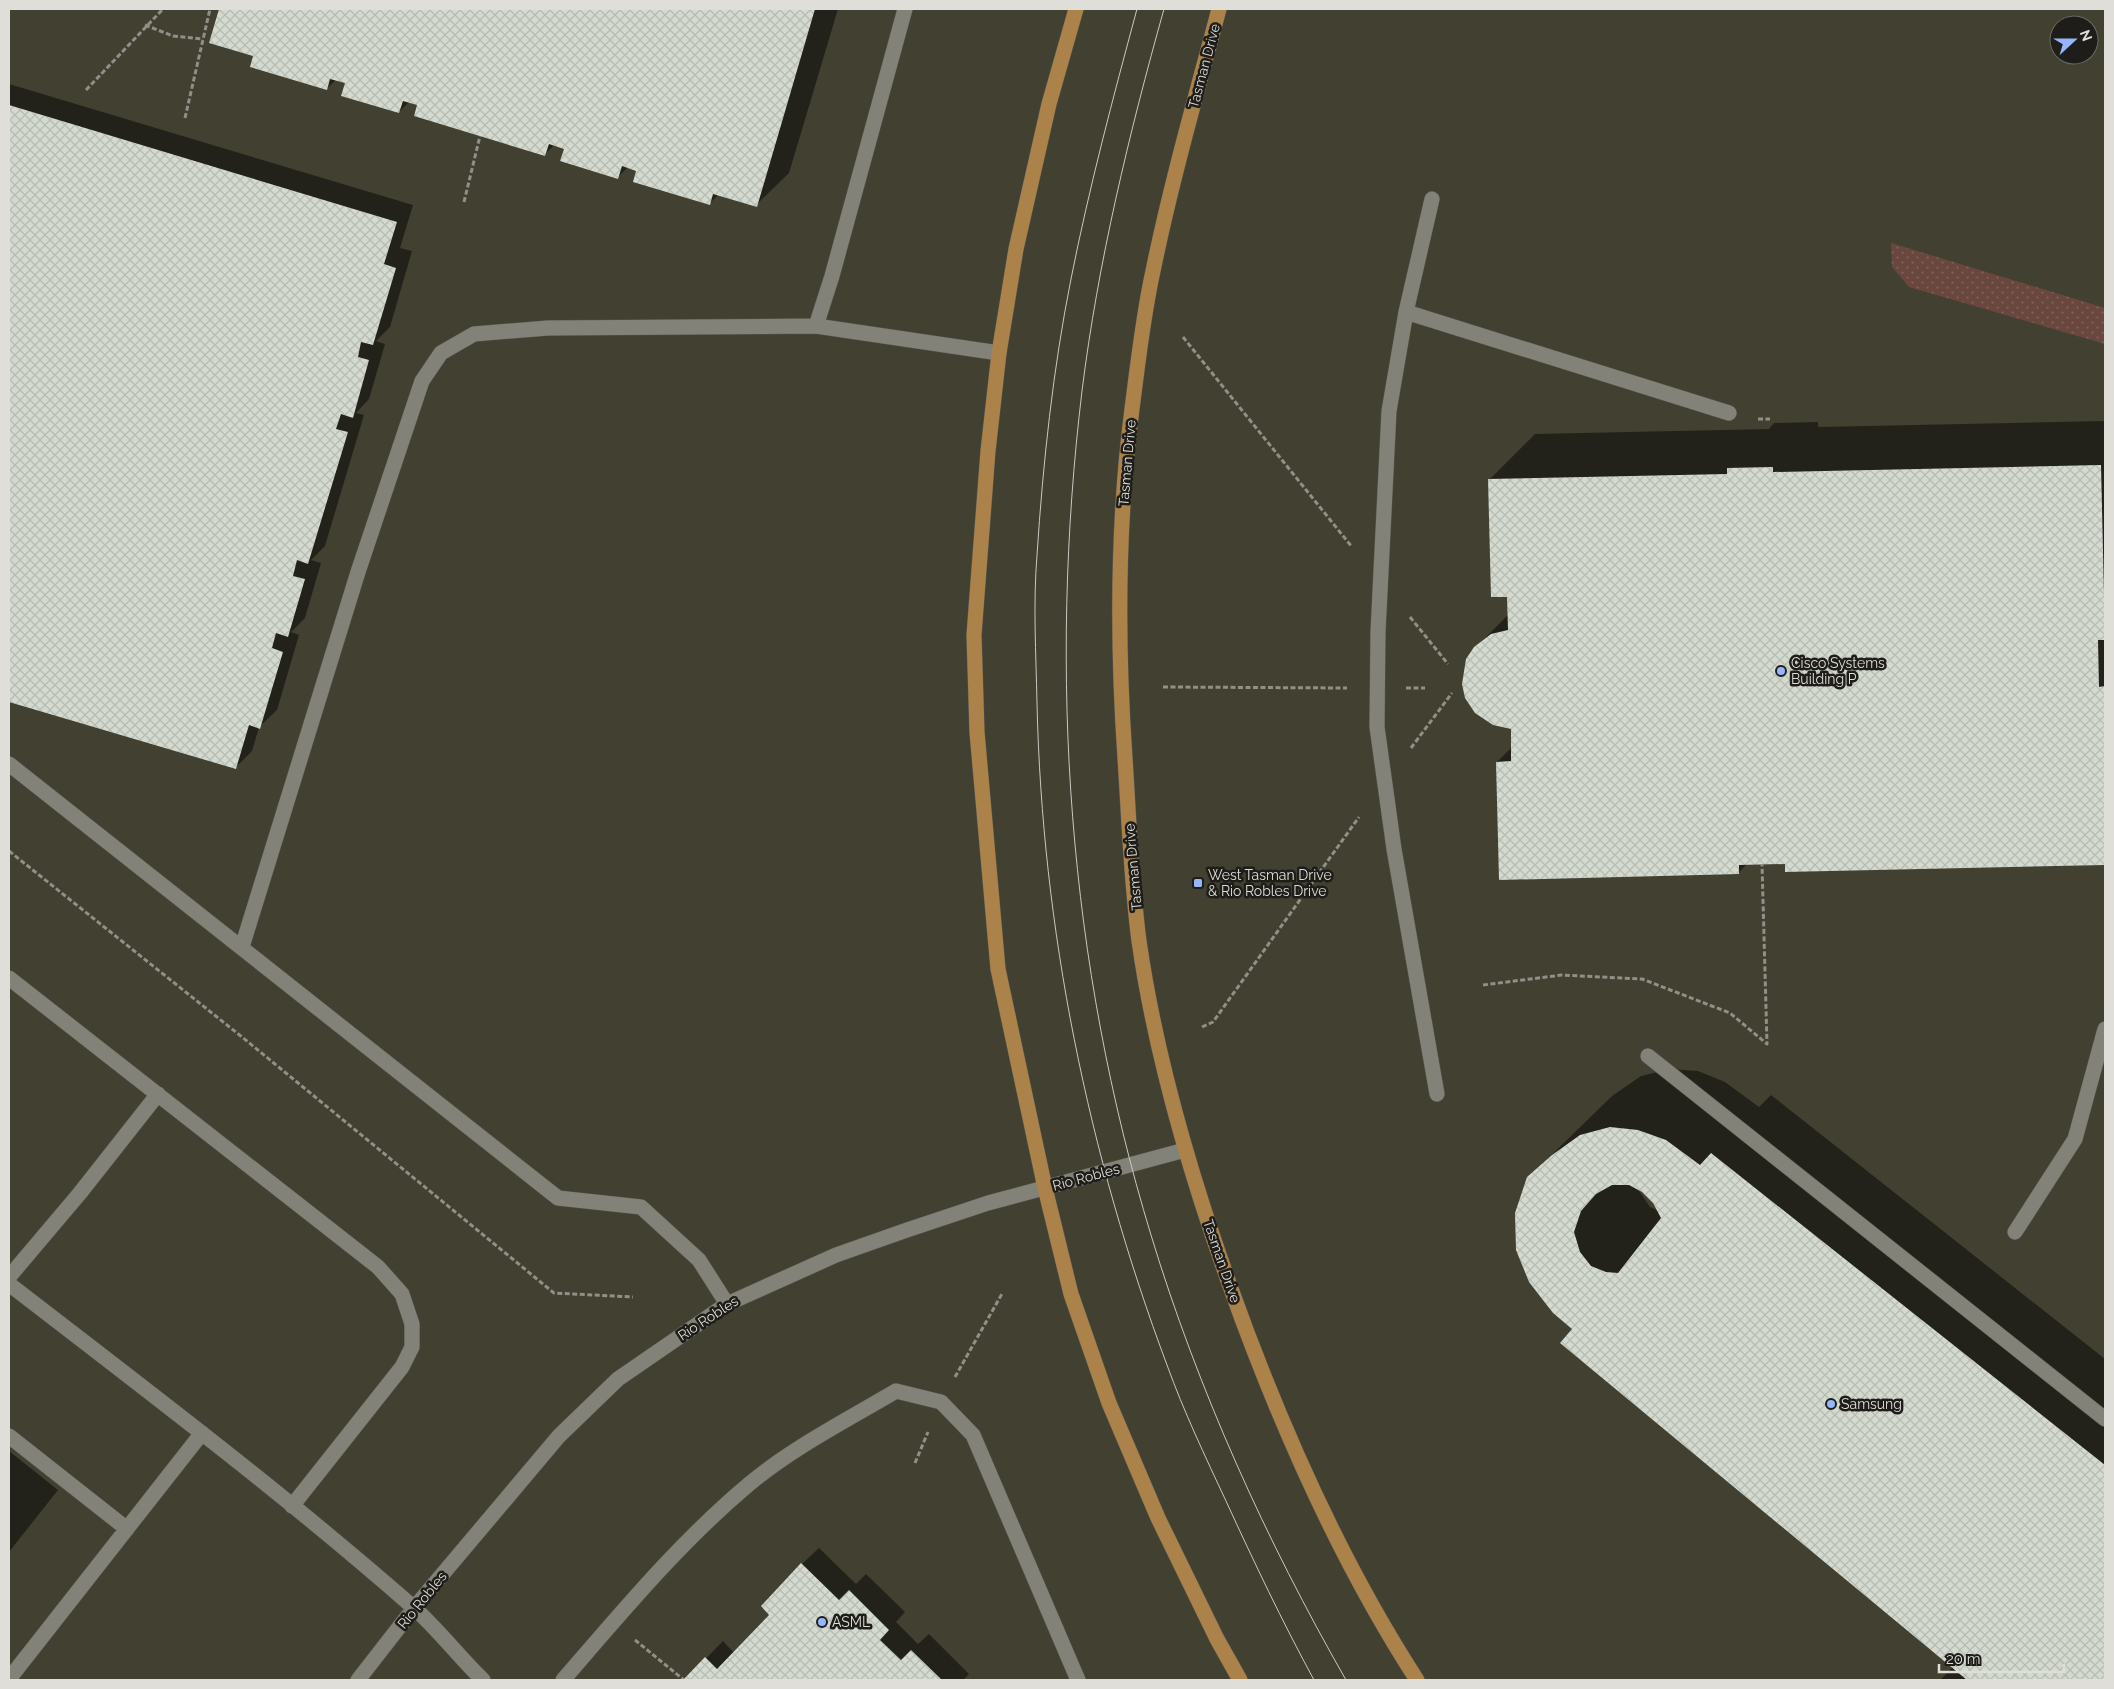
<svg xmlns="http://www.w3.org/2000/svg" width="2114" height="1689" viewBox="0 0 2114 1689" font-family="Raleway,sans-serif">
<defs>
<pattern id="grass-dots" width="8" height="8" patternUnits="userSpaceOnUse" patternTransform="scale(1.25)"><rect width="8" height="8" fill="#6a473e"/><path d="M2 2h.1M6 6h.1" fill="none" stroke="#7f6159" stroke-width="1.8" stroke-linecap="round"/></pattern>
<pattern id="building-cross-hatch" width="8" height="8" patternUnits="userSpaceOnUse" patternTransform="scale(1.25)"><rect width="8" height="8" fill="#d4dad0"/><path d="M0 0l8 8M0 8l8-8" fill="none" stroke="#b7bcb3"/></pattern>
</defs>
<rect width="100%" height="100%" fill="#37362d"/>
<!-- built -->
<path fill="#424031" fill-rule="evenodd" d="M9 9H2105V1680H9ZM2059 25H2089V55H2059Z"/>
<!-- grass -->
<path fill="url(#grass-dots)" d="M1891 243 2105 308V344L1909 287 1892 267Z"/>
<!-- shadow -->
<path fill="#0007" fill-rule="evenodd" d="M220 9H838L789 173 756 205 719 194 710 203 628 167 618 177 565 148 554 145 545 154 409 102 399 112 346 83 336 80 326 89 255 55 210 42Z
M9 84 413 205 400 248 412 251 390 327 376 341 385 344 369 399 356 413 364 415 325 546 311 560 321 563 305 618 291 632 299 635 277 710 259 727 252 751 235 768 9 700Z
M2105 421V864L1786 871V863H1748L1738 873 1497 762 1512 747V728L1475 648 1509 614 1508 596 1490 479 1535 434 1769 429 1774 423 1818 422V427Z
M1670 1069 1698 1071 1725 1082 1759 1107 1771 1095 2105 1359V1680H1940L1953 1667 1574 1329 1528 1178 1612 1096 1641 1076ZM1637 1188 1654 1202 1659 1211 1650 1207Z
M9 1451 58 1490 9 1552Z
M819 1548 856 1584 866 1574 905 1612 896 1622 918 1644 929 1634 969 1674 963 1680H685L723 1641 734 1653 771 1615 802 1564Z"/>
<!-- building -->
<path fill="url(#building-cross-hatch)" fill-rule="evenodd" d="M219 9H815L757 207 713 194 710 205 633 182 636 171 622 166 618 179 560 161 564 149 549 144 545 156 414 116 417 105 403 101 399 113 341 96 345 83 330 79 327 90 250 67 253 56 209 43Z
M9 105 397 222 384 264 396 268 373 345 361 342 358 357 369 360 353 418 341 414 336 429 348 432 308 564 297 560 293 576 305 579 288 637 276 633 272 648 283 652 260 729 249 725 236 769 9 702Z
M2101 465 2105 636V640H2098L2099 687 2105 686V865L1785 872V864L1739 865V874L1499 880 1496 762 1511 761V729L1493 725 1475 713 1465 698 1462 684 1466 659 1474 647 1491 634 1508 630 1507 597H1491L1488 479 1727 474V468L1773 467V472Z
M1610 1127 1638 1130 1666 1140 1700 1165 1711 1153 2105 1465V1680H1967L1560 1343 1572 1329 1553 1313 1529 1282 1516 1250 1515 1213 1527 1177 1552 1155 1580 1135ZM1612 1185H1629L1642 1192 1653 1203 1661 1218 1618 1273 1606 1272 1591 1266 1580 1252 1574 1232 1581 1211 1596 1194Z
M801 1563 839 1600 849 1590 889 1630 880 1640 901 1660 911 1650 942 1680H683L705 1657 717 1669 769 1615 761 1606Z"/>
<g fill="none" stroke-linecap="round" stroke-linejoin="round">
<defs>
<path id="minor" d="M1432 199 1406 312 1389 411 1378 632 1377 727 1394 849 1437 1094
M1406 312 1729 413
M816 326 832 276 905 9
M9 764 558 1198 641 1207 699 1260 727 1304
M242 947 358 572 422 381 441 353 474 334 548 328 816 326 999 353
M9 978 378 1267 402 1294 412 1324V1347L402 1367 292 1506
M1648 1056 2105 1419
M2015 1232 2075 1139 2105 1029
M9 1277 80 1193 158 1094
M9 1284C145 1389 283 1493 413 1607 438 1629 459 1657 483 1680
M9 1436 127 1529
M9 1679 202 1433
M358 1680 414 1608 559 1436 618 1379 727 1304 836 1255 907 1230 988 1203 1185 1150
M563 1680C622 1612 679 1543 748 1485 792 1448 847 1420 896 1391L941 1402 973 1435 1078 1680"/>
<path id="major" d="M1076 9 1049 104 1016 249 999 353 988 451 974 635 977 732 998 969 1045 1188 1071 1294 1109 1403 1158 1518 1217 1639 1240 1680
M1219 9C1196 96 1171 183 1153 271 1143 316 1138 363 1132 409 1117 525 1117 642 1125 758 1129 819 1131 880 1139 941 1156 1059 1190 1174 1230 1286 1279 1423 1338 1558 1417 1680"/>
</defs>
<!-- minor casing -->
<use href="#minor" stroke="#55544c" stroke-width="16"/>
<!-- major casing -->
<use href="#major" stroke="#55544c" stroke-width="16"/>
<!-- path -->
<path stroke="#908f88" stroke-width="3" stroke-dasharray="5 2.5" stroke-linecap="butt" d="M145 25 173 36 203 39
M86 90 163 9
M185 118 210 9
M464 202 480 136
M1183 337 1352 547
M1758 419H1770
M1410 617 1448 664
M1163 687 1347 688
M1406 688H1425
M1411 748 1452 693
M9 851 242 1037 554 1293 633 1297
M1483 985 1562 975 1642 979 1730 1013 1767 1044 1762 864
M1202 1027 1213 1022 1359 817
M955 1377 1003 1292
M915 1463 928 1432
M635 1640 684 1680"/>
<!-- minor -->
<use href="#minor" stroke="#838278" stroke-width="15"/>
<!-- major -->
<use href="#major" stroke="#ab824a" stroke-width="15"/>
<!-- tram -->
<path stroke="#cac9c3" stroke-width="1" d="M1137 9C1113 98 1089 188 1071 279 1053 369 1043 463 1037 555 1033 604 1036 654 1037 703 1042 928 1088 1154 1167 1365 1184 1412 1205 1456 1226 1501 1254 1562 1282 1621 1314 1680
M1164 9C1129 134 1098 262 1082 391 1048 673 1068 963 1151 1235 1198 1390 1266 1540 1346 1680"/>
</g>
<!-- markers -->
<g fill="#95b6fd" stroke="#1e1d19" stroke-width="2">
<circle cx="1781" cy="671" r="5"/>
<rect x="1193" y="878" width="10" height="10" rx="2.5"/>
<circle cx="1831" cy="1404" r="5"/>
<circle cx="822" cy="1622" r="5"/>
</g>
<g text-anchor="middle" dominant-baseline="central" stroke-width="5" stroke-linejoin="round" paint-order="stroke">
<!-- street labels -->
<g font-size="14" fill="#dfded8" stroke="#1e1d19">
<text transform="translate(1204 66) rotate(-75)">Tasman Drive</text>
<text transform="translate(1127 463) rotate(-85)">Tasman Drive</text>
<text transform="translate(1133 867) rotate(-95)">Tasman Drive</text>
<text transform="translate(1086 1177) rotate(-15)">Rio Robles</text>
<text transform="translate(1222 1261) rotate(71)">Tasman Drive</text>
<text transform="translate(708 1318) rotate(-33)">Rio Robles</text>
<text transform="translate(422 1600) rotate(-51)">Rio Robles</text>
</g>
<!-- poi labels -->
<g font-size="14" fill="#dfded8" stroke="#1e1d19" text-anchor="start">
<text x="1791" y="663">Cisco Systems<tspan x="1791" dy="16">Building P</tspan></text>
<text x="1208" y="875">West Tasman Drive<tspan x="1208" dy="16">&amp; Rio Robles Drive</tspan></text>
<text x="1841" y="1404">Samsung</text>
<text x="832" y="1622">ASML</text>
</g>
</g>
<!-- border -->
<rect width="2114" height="1689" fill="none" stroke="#dfded8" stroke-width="20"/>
<!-- north arrow -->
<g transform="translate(2074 40) rotate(69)"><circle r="24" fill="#1e1d19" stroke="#6b6a65"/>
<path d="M0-4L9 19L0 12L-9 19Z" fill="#95b6fd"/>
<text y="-8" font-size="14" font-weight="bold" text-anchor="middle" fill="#dfded8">N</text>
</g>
<!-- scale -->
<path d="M1939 1664v8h125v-8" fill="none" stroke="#dfded8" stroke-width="2.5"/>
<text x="1946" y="1664" font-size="15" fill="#dfded8" stroke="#1e1d19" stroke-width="4" paint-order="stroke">20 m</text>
</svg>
